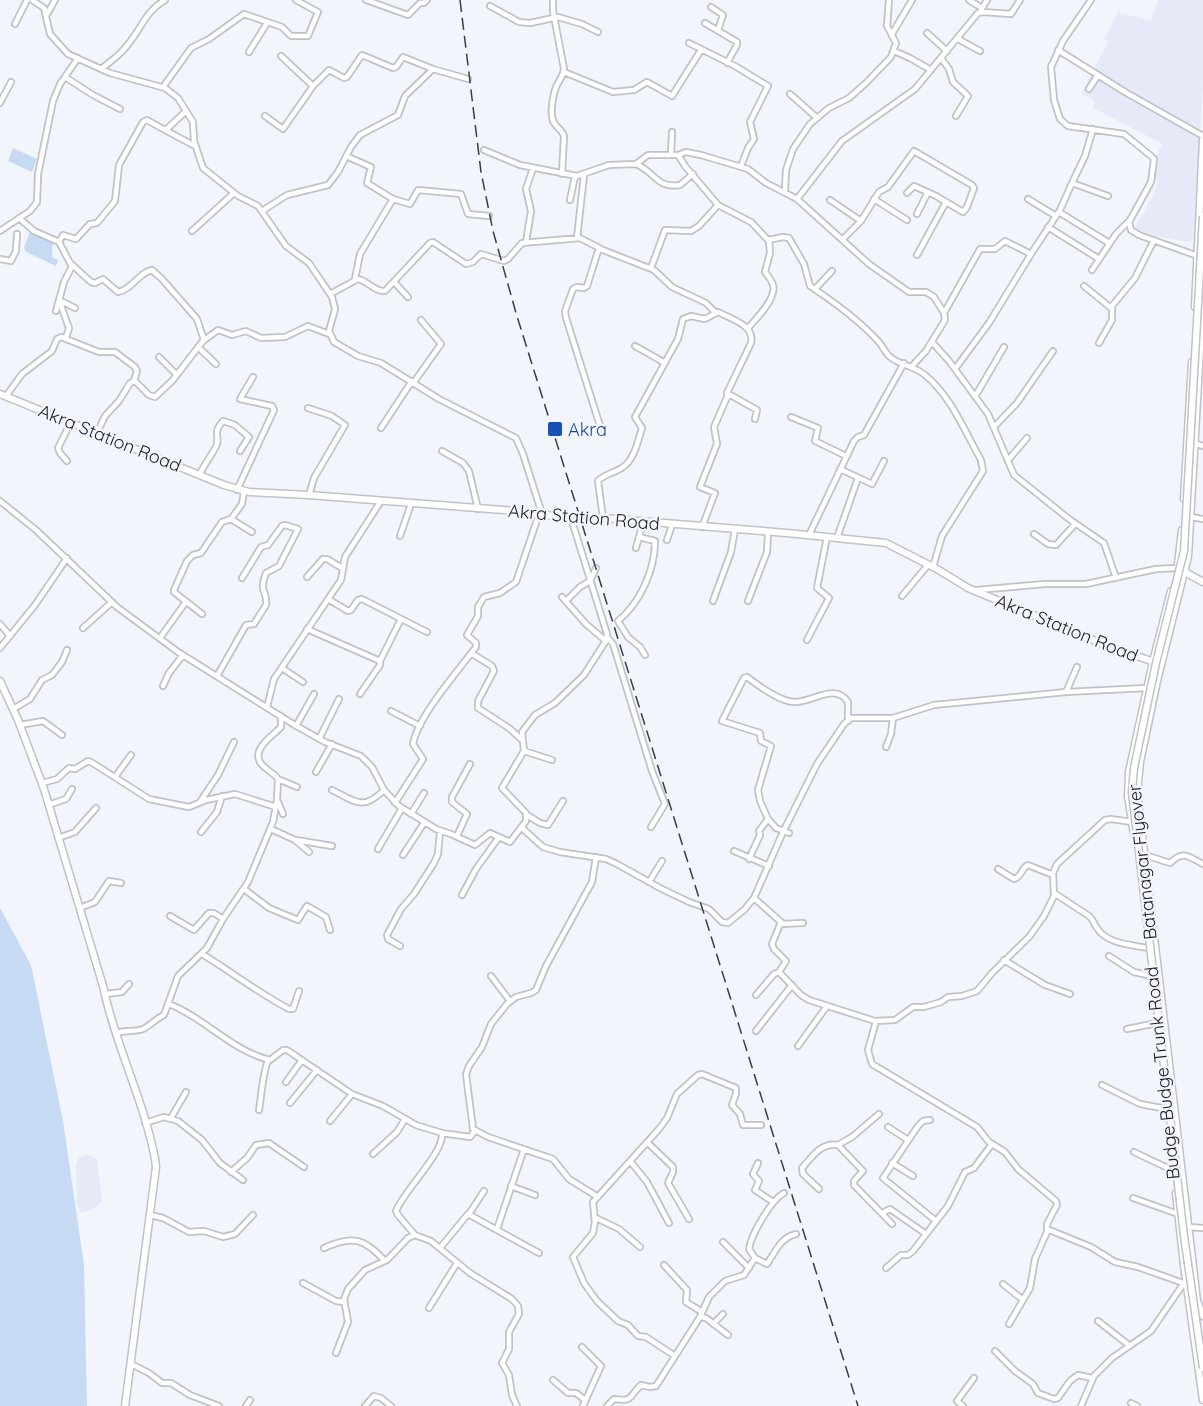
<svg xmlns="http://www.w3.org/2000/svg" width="1203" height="1406" viewBox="0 0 1203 1406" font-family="Quicksand,sans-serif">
<rect width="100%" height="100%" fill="#f3f5fc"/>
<!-- built -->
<path fill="#e6e9f7" d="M1158 0H1203V81L1200 137 1193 240 1188 242 1150 235 1135 228 1154 194 1157 182 1150 165 1163 144 1093 108 1095 101 1081 93 1108 42 1104 39 1118 12 1151 21Z
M85 1155 92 1156 97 1160 102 1201 95 1208 81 1213 77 1205 76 1165 79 1157Z"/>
<!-- water -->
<path fill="#c6dbf3" d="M13 148 37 159 32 172 8 161Z
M30 232 53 241 52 257 58 260 56 266 26 252 24 247Z
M0 908 31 965 63 1121 84 1265 87 1406H0Z"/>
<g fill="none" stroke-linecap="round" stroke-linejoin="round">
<defs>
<path id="street" d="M32 0 44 8 50 34 68 54 110 73 165 88 178 98 193 122 194 141 203 168 238 196 258 206 286 246 309 263 332 297 335 309 329 331 334 342 358 356 381 363 439 399 516 438 523 454 542 514
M366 0 408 15 420 3H424L427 0
M553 0V11L564 69C563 77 559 80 556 87 553 95 550 113 553 121 555 127 562 129 564 136L562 174
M969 0 982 8
M1091 0 1063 41 1051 67 1054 100 1060 119 1068 126 1124 134 1151 156 1154 159 1151 182 1129 222 1131 230 1139 235 1198 256
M490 6 519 22 530 23 558 17 582 24 598 32
M711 7 723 15 718 30
M981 10 987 0
M46 16 55 0
M705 23 737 42V45L727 63
M15 24 27 0
M927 33 947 51
M892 34 912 0
M958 39 980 51
M689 43 735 66 768 86 750 122 754 139 748 148 741 166
M1058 50 1125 92 1203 136
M894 51 910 58 931 70
M249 52 267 23
M941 58 949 69 953 82 968 96 956 116
M101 69C111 61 122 54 129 43 142 27 146 11 165 0
M433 69 468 79
M564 72 613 92 634 90 647 82 672 96 701 50
M65 77 93 95 120 109
M163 87 191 48 209 39 244 14 282 27 291 36H308L318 12 296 0
M1089 89 1098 75
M790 94 816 117
M0 103 11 82
M186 111 167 129H163L147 120 143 122 119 165 115 201 97 223 90 224 76 239 63 235 59 242 70 263 91 282 95 283 103 279 118 292C132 290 139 272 152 270L162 279 197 319 204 340
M265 116 283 129 313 86
M165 130 195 146
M484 150 520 165 577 176 609 165 636 164 648 155H678L685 166 718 205 751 222 768 240 783 237 789 238 804 264 810 286C834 302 858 319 878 341 882 345 884 351 889 356 898 365 915 366 925 375 951 396 965 432 981 460L983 471 942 536 933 567
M671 154 672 132
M678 155 686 152 701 155 748 169 766 183 797 199 869 264 909 292H926L934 297 944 313 945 320 926 351 912 366
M346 156 371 167 367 183 393 199 410 204 418 190 461 194 468 214 489 216
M636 164C655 172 657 189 680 185L693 174
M1072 183 1085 156 1093 129
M785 191 786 170 793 149 810 124 829 108 849 98 866 83 891 57 896 43 887 26 889 0
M797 199 842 141 915 89 978 13 983 12 1011 14 1020 0
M874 199 907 220
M1028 199 1056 216
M570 200 575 176
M830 200 861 221
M262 211 287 195 328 185 338 172 351 147 360 135 398 115 405 96 433 69 403 57 396 67 393 68 362 55 347 77 344 78 329 70 313 86 281 56
M1059 212 1109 243
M917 214 928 192
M19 218 34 231 59 242
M1048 227 1099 259
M0 231 30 211 37 202 38 174 53 101 60 84 78 58
M192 231 234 193
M577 238 584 175
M843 239 861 221 879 192 888 187 914 151 972 185 974 188 967 207 963 212 936 196 914 186 907 193
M526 242 531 211 526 189 533 168
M599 248 587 286 584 288 577 287 573 289 565 311 566 318 601 429
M917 255 946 202
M0 259 11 261 16 251 17 234
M651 268 665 230 691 231 699 226 718 205
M1092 270 1116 234 1130 220
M355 279 360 254 393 199
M394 282 408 297
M1084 286 1111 308
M815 289 832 271
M330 294 358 279C368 281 375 292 385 291L430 243 433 242 466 264 473 262 481 254 504 261 508 259 522 243 580 238 603 250 654 270 672 287 706 303 715 312
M59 300 69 328 66 338 65 337
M59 300 75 308
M56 311 64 282 72 266
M944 313 980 249H995L1005 241 1031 254 1060 210 1072 183 1108 196
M748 328C756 319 777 298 773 285 772 281 768 276 765 272L770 253 769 240
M932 342 949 361 988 414 1014 475 1069 519 1104 543 1116 578
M1099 343 1112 320V306L1135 278 1154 240
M635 346 665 363
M198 347 216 364
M159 357 177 375
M955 369 989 323 1031 254
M414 382 441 344 421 320
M976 395 1004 347
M6 396 22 374 52 351 57 339 61 337 99 352H115L135 367 137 371 134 381
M308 408 332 416 345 425 314 478 309 495
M791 417 818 428 815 441 846 456
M994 427 1017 403 1053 351
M381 428 412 381
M97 433 105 416 119 401 130 383 135 381 149 395 155 397 172 381 203 341 218 330 232 335 246 331 261 338 285 337 308 326 329 334
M1194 443 1203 446
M442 451 463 463 469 471 478 509
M1009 459 1027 438
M67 461 60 453 58 448 71 422
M840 469 872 484 884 461
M200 474C203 466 216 449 217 444 219 432 213 433 223 421L235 425 249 437 240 451
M237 490 274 410 272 406 240 399 253 377
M0 501 36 530 117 607 178 652 293 724 325 742 361 756 372 767 384 790 399 806 436 829 451 834 475 845 490 833 510 842 526 821V813L502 788 524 751 522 732 535 715 555 703 584 675 607 639V634L571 518
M1191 517 1203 519
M603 518 598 481C604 474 615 473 623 467 634 460 638 441 642 428L635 417 678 339 683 319 691 316 705 319 718 312C731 319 755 325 751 343L727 393 757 410 755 419
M231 519 252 532
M702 527 715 493 700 487 717 444 714 427 728 395
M1034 534 1048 544 1056 545 1075 524
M809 535 854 441 858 437 864 435 904 363
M400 536 411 504
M639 537 655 541C655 570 640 603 618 621L628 637 640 647 645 655
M837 538 858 478
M667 540 672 525
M636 548 643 522
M307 577 323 559H327L342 568
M977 590 1045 584H1086L1156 569 1178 568
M902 596 928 565
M562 597 586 624 606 641
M328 599 348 611 351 610 358 600 362 599 427 632
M566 601 580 587 590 581 596 568
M713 601 731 552 735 529
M748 601 767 552 768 532
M202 614 174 592V590L187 561 193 555 201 553 222 522 231 519 242 504 244 491
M0 624 10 636
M83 628 112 602
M307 629 380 661V665L360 694
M607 637 613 644 652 771 665 804 651 827
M160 638 185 603
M807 640 829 598 817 588 827 537
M0 648 35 605 67 558
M471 653 492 666 494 671 478 701V708L509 728 521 739
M380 661 401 619
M282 668 303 682
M217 676 246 625 254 624 266 605C268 590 258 594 266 573L279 566 298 529 285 525 282 526 268 545 261 547 242 578
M163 686 169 673 183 655
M1066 692 1077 667
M267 707 274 679 341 580 345 557 381 501
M13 709 30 699 42 680 52 675 62 662 67 650
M391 711 420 726
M20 725 43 721 62 735
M296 726 314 694
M319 739 339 699
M886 747 891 734 893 718
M524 751 552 760
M316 772 332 744
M115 777 131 755
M278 779 297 787
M42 783 57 779 69 768 75 769 88 761 91 762 149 799 189 807 206 800 235 794 276 807
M332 790C356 802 363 811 384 790
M200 802 218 775 234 742
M278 802 283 814
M395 803 423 759 413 744C418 716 458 671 476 647V643L467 635 478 616V607L484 597 500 593 516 582 539 514
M48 805 66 799 72 789
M411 814 424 793
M527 815 540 823 548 825 563 801
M768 819 776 828 789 833
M522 828 543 847 560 852 606 859 617 864 660 888 689 902 709 909 722 922 728 923 744 910 754 898 783 832 817 764 844 724 851 718H893L934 705 1066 692 1147 688
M271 829 295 840 309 852
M201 832 217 812 222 796
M457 836 467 814 452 802V797L470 764
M58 838 75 832 96 808
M296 840 332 846
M378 849 402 808
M734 851 769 866
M403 855 424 823
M1145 855 1170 863C1184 850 1187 856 1203 864
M596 857 592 882 546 966 536 990 531 993 516 997 507 1004 491 1024 482 1047 469 1066 466 1074 473 1129 488 1137 553 1159 569 1179 598 1197
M749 859 760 835 759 831 768 819 760 801 758 790 771 746 761 741 760 733 722 721 744 678 747 677C759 686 779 701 794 702 812 703 835 682 848 702V721
M998 869 1014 879C1022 877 1021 868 1028 865L1053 875
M649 882 662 861
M244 889 269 908 298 920 307 906 326 917 330 930
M1054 893 1089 916C1094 920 1093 923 1097 928 1107 944 1132 945 1148 948
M462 895 476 869 499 837
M754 898 781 922 772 944 774 949 786 961 779 972 801 995 809 1000 875 1021 895 1020 913 1007H924L941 1002 948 997 962 996 977 991 993 972 1029 937 1044 916 1054 896 1053 873 1057 864 1105 820 1111 819 1132 822
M80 908 95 902 109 881 121 883
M170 916 194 930 209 913H214L223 919
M781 924 803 923
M400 946 388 939 387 935 401 909 414 894 434 863 438 854 440 831
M202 954C232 972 258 993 289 1009H293L299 991
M1109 956 1134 972 1152 976
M1004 960 1045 985 1070 994
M491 976 510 1001
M105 994 122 992 129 984
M756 995 774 974 779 972
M169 1004C205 1018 232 1051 270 1060L283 1050H287L352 1094 383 1106 416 1125 442 1133C444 1153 405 1189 396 1211L398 1215 415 1235
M876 1021 868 1050 872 1064 977 1127 989 1142 1005 1152 1018 1169 1056 1201 1057 1205 1047 1224V1232L1035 1259 1030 1288 1009 1324
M1127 1029 1157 1023
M756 1031 792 985
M117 1033C125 1030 135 1032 143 1029 148 1027 157 1018 164 1015L178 976 207 948 223 919 248 882 273 822 277 800 278 779C273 772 264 769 260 762 252 748 274 735 281 727V716
M798 1046 827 1006
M286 1082 302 1060
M1102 1085 1140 1104 1167 1109
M290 1103 317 1070
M259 1110C262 1092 262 1077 268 1060
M171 1118 186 1092
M930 1120 923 1121 918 1126 883 1178 936 1221
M330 1121 352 1094
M145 1123 164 1117 178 1121 202 1140 220 1163 243 1180
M888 1127 908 1140
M442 1133 470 1137 475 1131
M647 1142 673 1167V1172L668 1183 689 1219
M838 1145 852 1137 879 1114
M1134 1152 1174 1171
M373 1154 397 1132 405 1119
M630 1161 647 1182 669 1223
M758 1163 753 1174 759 1181 755 1190 773 1202
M892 1163 913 1176
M231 1172 247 1158 256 1145 269 1143 304 1167
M511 1186 535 1195
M819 1189 803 1174 802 1168C812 1157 821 1142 838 1145L863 1171 854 1181V1185L892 1224
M1133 1198 1178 1214
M882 1213 890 1209 926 1234
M469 1214 484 1191
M150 1215 163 1218 189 1232 204 1231 223 1237 235 1234 253 1215
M594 1217 619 1229 640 1247
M1188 1227 1203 1228
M497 1229 524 1149
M1047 1229 1091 1247 1115 1262 1138 1267 1186 1284
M723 1242 749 1268
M324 1248C352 1235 364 1238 385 1261
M440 1248 468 1214 539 1253
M755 1258 767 1264C776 1251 780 1238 796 1234
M664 1265 687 1290 686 1302 702 1312
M886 1268 901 1255H908L913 1251 948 1206 965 1172 974 1168 992 1144
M303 1283 336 1301 344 1302
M1003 1284 1023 1300
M429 1308 457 1263
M700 1317 709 1297 725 1281 744 1275 755 1258 749 1249C751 1235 771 1200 784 1193
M1098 1321 1130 1346
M713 1324 723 1314
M582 1347 601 1366 583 1406
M995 1351 1015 1371 1033 1384 1038 1393 1054 1399 1058 1398 1070 1381 1078 1375 1092 1378
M336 1353 348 1322 344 1299 348 1289 365 1270 387 1260 408 1238 415 1235 431 1241 470 1273 512 1299 518 1306 519 1314 509 1332V1349L502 1363 509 1375 512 1395 517 1406
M675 1356 646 1337 638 1336 628 1325 618 1321 597 1301 584 1283 573 1257 593 1233 595 1222 593 1202 659 1129 667 1118 677 1094 698 1075 702 1074 736 1088V1094L732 1105 740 1114 743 1125H761
M131 1364 149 1373 162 1383H171L190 1395 219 1406
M553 1380 568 1393H576L585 1400
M1131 1403 1137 1406
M246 1406 250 1400
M365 1406 374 1396 381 1398 391 1406
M607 1406 614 1399C634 1402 628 1397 641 1385L650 1387 656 1386 700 1317 706 1318 728 1335
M963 1406 957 1401 974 1378
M1081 1406 1094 1376 1112 1358 1151 1331 1184 1283"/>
<path id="secondary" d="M1203 296 1188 556 1157 681 1140 762 1137 793 1197 1301 1203 1316
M1195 307 1203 140
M0 394 224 485 249 492 309 495 516 511 569 518H603L787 533 886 543 937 569 968 588 1115 649 1161 664
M1184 499 1192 362
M1178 564 1182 530
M1183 571 1203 582
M0 681 18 720 44 789 103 986C115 1045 144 1100 155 1159L156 1167 125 1406
M1134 834 1128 796 1129 772 1153 662 1171 591
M1176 1193 1184 1265 1203 1400"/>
</defs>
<!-- street casing -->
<use href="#street" stroke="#c1c2c8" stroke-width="8"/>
<!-- secondary casing -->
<use href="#secondary" stroke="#c1c2c8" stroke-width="9"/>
<!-- street -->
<use href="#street" stroke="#fff" stroke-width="4.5"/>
<!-- secondary -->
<use href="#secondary" stroke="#fff" stroke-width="6"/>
<!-- rail -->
<path stroke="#3b3c3f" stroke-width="1.5" stroke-dasharray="12 6" stroke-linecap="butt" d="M460 0 481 172 493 231 516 313 858 1406"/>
<defs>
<path id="secondary-bridge" d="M1203 216 1184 551 1156 663 1134 768 1132 792 1184 1236 1203 1368"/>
</defs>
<!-- secondary-bridge casing -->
<use href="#secondary-bridge" stroke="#c1c2c8" stroke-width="9" stroke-linecap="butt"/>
<!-- secondary-bridge -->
<use href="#secondary-bridge" stroke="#fff" stroke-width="6"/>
</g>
<!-- markers -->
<rect fill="#1a4fb4" stroke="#f3f5fc" stroke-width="2" x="547" y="421" width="16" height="16" rx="3"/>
<g text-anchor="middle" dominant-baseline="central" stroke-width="5" stroke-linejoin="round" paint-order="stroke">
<!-- transit labels -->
<g font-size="18" fill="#164399" stroke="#f3f5fc" text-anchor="start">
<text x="568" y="429">Akra</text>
</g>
<!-- street labels -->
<g font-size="18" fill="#1a1b1d" stroke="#f3f5fc">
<text transform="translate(110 438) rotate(22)">Akra Station Road</text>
<text transform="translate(584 517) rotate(5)">Akra Station Road</text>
<text transform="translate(1067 628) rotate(22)">Akra Station Road</text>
<text transform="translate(1142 862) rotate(-96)">Batanagar Flyover</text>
<text transform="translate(1162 1073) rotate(-96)">Budge Budge Trunk Road</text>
</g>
</g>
</svg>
